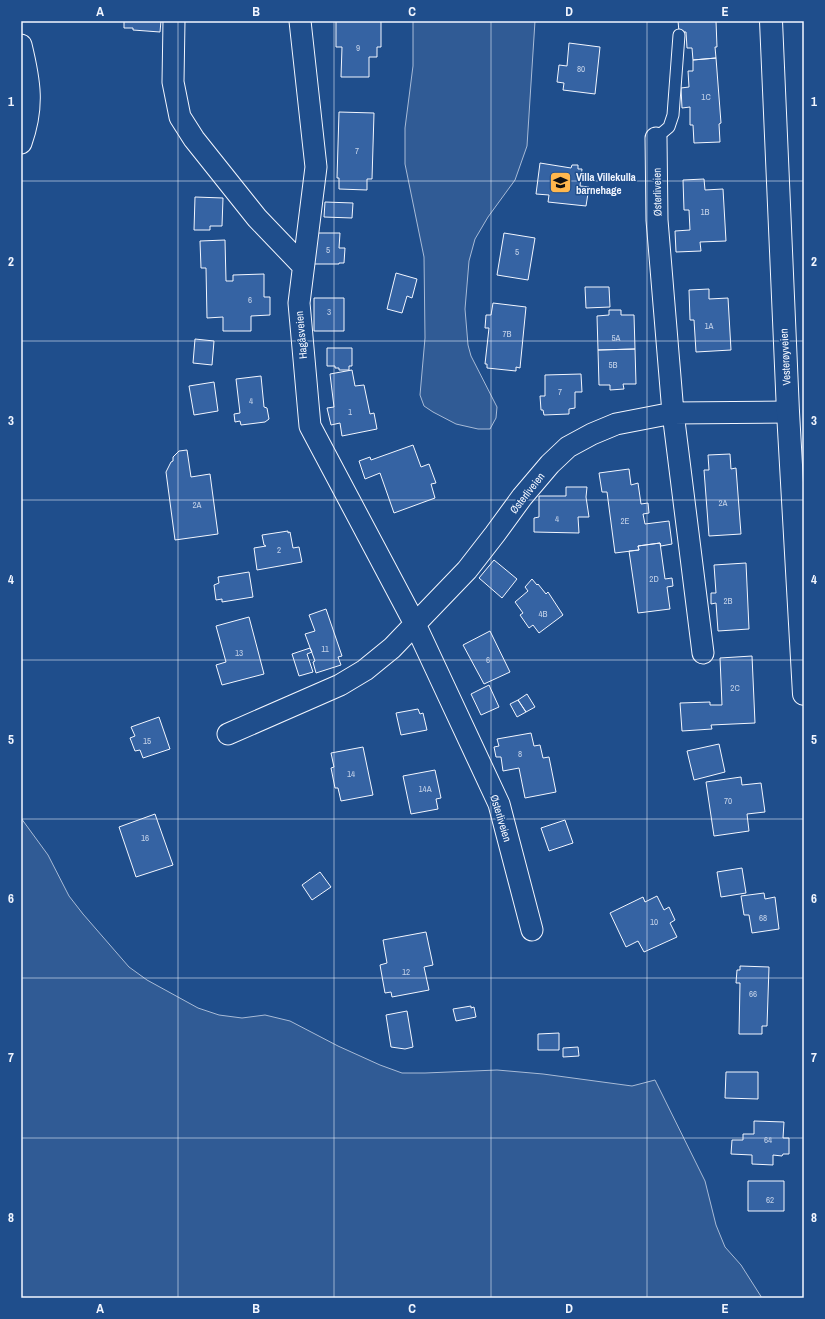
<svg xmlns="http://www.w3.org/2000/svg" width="825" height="1319" viewBox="0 0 825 1319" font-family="'Archivo Narrow',sans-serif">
<rect width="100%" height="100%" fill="#1f4e8c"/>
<!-- green -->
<path fill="#305b95" stroke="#a8bbd7" d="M413 21H535L527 146 515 180 488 217 475 239 469 261 465 309 468 345 471 356 497 407 496 418 490 429H478L456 424 433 412 424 406 420 395 425 338 424 257 405 164V128L413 66Z
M21 818 48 855 69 896 83 914 129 967 147 980 198 1008 219 1015 242 1018 265 1015 290 1021 338 1046 380 1065 402 1073H425L497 1070 543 1074 632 1086 655 1080 705 1181 716 1225 725 1247 741 1265 762 1298H21Z"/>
<!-- building -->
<path fill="#3563a3" stroke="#f2f6ff" d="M124 21H161L160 32 133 30V28H124Z
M336 21H381V47H377V57H369V77H341L342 47H336Z
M678 21H716L717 47H715L716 58 693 60 692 48H687L686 32H679Z
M569 43 600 47 595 94 563 90 564 83 557 82 559 65 567 66Z
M716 58 721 123 719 124 720 142 694 143 693 125H690V107L682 108 681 88 689 87 688 71H693V60Z
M339 112 374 113 372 179H367V190L339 189V178H337Z
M540 163 571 168 572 165H578V169H582L580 186 589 187 586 206 548 202 549 195 536 194Z
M704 179 705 190 723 189 726 241 700 242 701 251 676 252 675 231 690 230 689 210H684L683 180Z
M195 197 223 198 222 226H210V230H194Z
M325 202 353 203 352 218 324 217Z
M314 233H340L339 248H345L344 263H339V264H314Z
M504 233 535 238 528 280 497 275Z
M225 240 226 281H233V275L264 274V297H270V315L251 316V331H223V317L207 318 206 268H201L200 241Z
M396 273 417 279 412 298 407 296 402 313 387 309Z
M585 287H609L610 307 586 308Z
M709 289V299L728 298 731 350 696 352 694 320H690L689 290Z
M314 298H344V331H314Z
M493 303 526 307 520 368 516 367V371L487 368V364H485L489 328H485L486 315H491Z
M609 310H621V315H634L635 349 598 350 597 316 609 315Z
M195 339 214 341 212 365 193 363Z
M327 348H352V366H349V370H339V368H335V366H327Z
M635 349 636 384H623L624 389 610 390V385H599L598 350Z
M352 370 355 386 364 385 370 414 374 413 377 429 342 436 340 423 331 425 327 408 334 407 330 374Z
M581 374 582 392H575V408L569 409V414L544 415 543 410H541L540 396H545V375Z
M261 376 264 407 267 408 269 419 265 422 241 425 240 421 235 422 234 414 240 413 236 379Z
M214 382 218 411 194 415 189 386Z
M413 445 421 467 429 464 436 483 431 484 435 498 394 513 380 473 365 479 359 461 370 457 371 460Z
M187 450 191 477 210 474 218 534 175 540 166 472 171 462 173 461V457L179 451Z
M730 454 731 469 736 468 741 534 709 536 704 470H709L708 455Z
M629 469 631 485 638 483 641 504 648 503 649 513 643 514 645 524 669 521 672 544 661 546 660 543 638 546 639 550 615 553 607 492H602L599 473Z
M566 487H587L586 497 589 517H578L579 533 534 532V518L539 517V496H566Z
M288 531V533L290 532 293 548 299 547 302 562 257 570 254 548 266 546 264 545 262 535Z
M660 543 665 579 672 578 673 586 667 587 670 609 638 613 629 551 639 550 638 546Z
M494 560 517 579 502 598 479 578Z
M746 563 749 629 718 631 716 603 711 604V593H716L714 565Z
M249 572 253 597 222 602V599L216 600 214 585 219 583 218 577Z
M532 579 537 585 538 584 546 594 548 592 563 615 539 633 533 625 529 628 520 615 523 613 515 602 528 591 525 587Z
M326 609 342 656 338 657 341 665 316 673 313 662 315 661 305 634 315 631 309 615Z
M249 617 264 674 222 685 216 665 226 662 216 626Z
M490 631 510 672 484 684 463 645Z
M310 648 312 652 307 654 313 672 299 676 292 654Z
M752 656 755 723 711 725 712 729 682 731 680 703 710 702V705H722L720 658Z
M489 685 499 707 481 715 471 694Z
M527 694 535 707 526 712 518 700Z
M518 700 526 712 517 717 510 704Z
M418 709 420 714 423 713 427 730 401 735 396 713Z
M159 717 170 749 143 758 140 750 135 751 130 738 135 736 131 727Z
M531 733 534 746 540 745 543 758 549 757 556 792 525 798 519 768 503 771 501 757H496L494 747 499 746 497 739Z
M719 744 725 772 694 780 687 751Z
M363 747 373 795 341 801 338 788H335L331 768 334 767 331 753Z
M435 770 441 798 436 799 438 809 411 814 403 776Z
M741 777 742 785 761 783 765 812 747 814 749 831 714 836 706 782Z
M155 814 173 865 136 877 119 827Z
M565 820 573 843 549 851 541 828Z
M742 868 746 893 721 897 717 872Z
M320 872 331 887 312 900 302 885Z
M764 893 765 899 775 897 779 929 752 933 749 915H744L741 896Z
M657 896 664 910 669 907 675 920 670 923 677 937 644 952 638 941 626 947 610 913 643 897 645 902Z
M426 932 433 965 424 967 429 990 392 997 391 992 385 993 380 965 387 963 383 940Z
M740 966 769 967 767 1026H762V1034H739L740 983H736L737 970H740Z
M471 1006V1008L474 1007 476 1017 456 1021 453 1009Z
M407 1011 413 1047 405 1049 391 1047 386 1015Z
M559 1033V1050H538V1034Z
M578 1047 579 1056 563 1057V1048Z
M726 1072H758V1099L725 1098Z
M754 1121 784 1122 783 1138H789V1154H783L782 1156 773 1155V1165L752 1164V1155L731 1154 732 1140H743V1134H754Z
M748 1181H784V1211H748Z"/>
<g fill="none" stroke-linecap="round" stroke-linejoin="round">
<defs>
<path id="service" d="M656 138 669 127 673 115 679 35"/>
<path id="minor" d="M174 21 173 82 180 117 194 139 257 218 303 266
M300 21 316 167 299 303 310 426 415 624 499 804 532 930
M21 45C30 82 34 107 21 143
M656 138 657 220 673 413 703 653
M228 734 340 685 365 670 392 648 467 570 495 534 522 497 550 464 568 447 592 434 616 424 673 413 788 412"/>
<path id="secondary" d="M771 21 788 412 804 694"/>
</defs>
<!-- service casing -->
<use href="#service" stroke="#f2f6ff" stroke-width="13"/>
<!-- minor casing -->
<use href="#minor" stroke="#f2f6ff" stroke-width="23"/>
<!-- secondary casing -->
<use href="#secondary" stroke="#f2f6ff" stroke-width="24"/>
<!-- service -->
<use href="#service" stroke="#1f4e8c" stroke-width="11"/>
<!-- minor -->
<use href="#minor" stroke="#1f4e8c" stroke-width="21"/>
<!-- secondary -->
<use href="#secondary" stroke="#1f4e8c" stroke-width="22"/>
</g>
<!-- grid -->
<path fill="none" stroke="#f2f6ff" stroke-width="1" stroke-opacity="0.55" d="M178 21V1298M334 21V1298M491 21V1298M647 21V1298M21 181H804M21 341H804M21 500H804M21 660H804M21 819H804M21 978H804M21 1138H804"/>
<!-- icons -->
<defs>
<symbol id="school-square" viewBox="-11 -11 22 22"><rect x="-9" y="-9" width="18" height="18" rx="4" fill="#ffb74d" stroke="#1f4e8c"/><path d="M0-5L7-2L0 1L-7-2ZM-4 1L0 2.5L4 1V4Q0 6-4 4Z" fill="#111"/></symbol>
</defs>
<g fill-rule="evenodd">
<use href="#school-square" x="548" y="170" width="25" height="25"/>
</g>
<g text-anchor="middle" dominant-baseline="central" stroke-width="3" stroke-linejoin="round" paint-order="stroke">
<!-- number labels -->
<g font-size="9" fill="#c3d1e8">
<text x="358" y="48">9</text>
<text x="581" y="69">80</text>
<text x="706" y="97">1C</text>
<text x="357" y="151">7</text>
<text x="705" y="212">1B</text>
<text x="328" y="250">5</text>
<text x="517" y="252">5</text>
<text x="250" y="300">6</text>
<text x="329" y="312">3</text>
<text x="709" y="326">1A</text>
<text x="507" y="334">7B</text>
<text x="616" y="338">5A</text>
<text x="613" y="365">5B</text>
<text x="560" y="392">7</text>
<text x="251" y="401">4</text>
<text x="350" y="412">1</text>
<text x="723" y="503">2A</text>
<text x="197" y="505">2A</text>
<text x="557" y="519">4</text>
<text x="625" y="521">2E</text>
<text x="279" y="550">2</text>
<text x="654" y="579">2D</text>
<text x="728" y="601">2B</text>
<text x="543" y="614">4B</text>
<text x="325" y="649">11</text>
<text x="239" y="653">13</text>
<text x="488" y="660">6</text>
<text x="735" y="688">2C</text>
<text x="147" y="741">15</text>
<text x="520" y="754">8</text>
<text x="351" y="774">14</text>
<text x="425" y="789">14A</text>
<text x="728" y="801">70</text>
<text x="145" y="838">16</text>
<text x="763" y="918">68</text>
<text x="654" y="922">10</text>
<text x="406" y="972">12</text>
<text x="753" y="994">66</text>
<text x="768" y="1140">64</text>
<text x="770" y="1200">62</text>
</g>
<!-- poi labels -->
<g font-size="11" font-weight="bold" fill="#f2f6ff" stroke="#1f4e8c" text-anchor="start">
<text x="576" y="177">Villa Villekulla<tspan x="576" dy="13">barnehage</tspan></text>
</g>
<!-- street labels -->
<g font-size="11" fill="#f2f6ff" stroke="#1f4e8c">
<text transform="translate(657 192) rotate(-91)">Østerliveien</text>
<text transform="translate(301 335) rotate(-95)">Hagåsveien</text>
<text transform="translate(785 357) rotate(-93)">Vesterøyveien</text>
<text transform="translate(527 493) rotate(-52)">Østerliveien</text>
<text transform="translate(501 818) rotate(73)">Østerliveien</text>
</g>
</g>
<!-- border -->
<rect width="825" height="1319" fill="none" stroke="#1f4e8c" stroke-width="44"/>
<rect x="22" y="22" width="781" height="1275" fill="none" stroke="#f2f6ff" stroke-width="1.5"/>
<g font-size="13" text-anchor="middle" font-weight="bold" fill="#f2f6ff">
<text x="100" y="16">A</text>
<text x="256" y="16">B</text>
<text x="412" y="16">C</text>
<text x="569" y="16">D</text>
<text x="725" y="16">E</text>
<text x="11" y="106">1</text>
<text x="814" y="106">1</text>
<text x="11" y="266">2</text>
<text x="814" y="266">2</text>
<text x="11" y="425">3</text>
<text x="814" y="425">3</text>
<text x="11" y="584">4</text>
<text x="814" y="584">4</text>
<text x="11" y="744">5</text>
<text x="814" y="744">5</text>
<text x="11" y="903">6</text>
<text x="814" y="903">6</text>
<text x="11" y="1062">7</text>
<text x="814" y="1062">7</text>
<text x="11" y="1222">8</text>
<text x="814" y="1222">8</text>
<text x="100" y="1313">A</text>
<text x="256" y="1313">B</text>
<text x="412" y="1313">C</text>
<text x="569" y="1313">D</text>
<text x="725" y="1313">E</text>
</g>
</svg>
